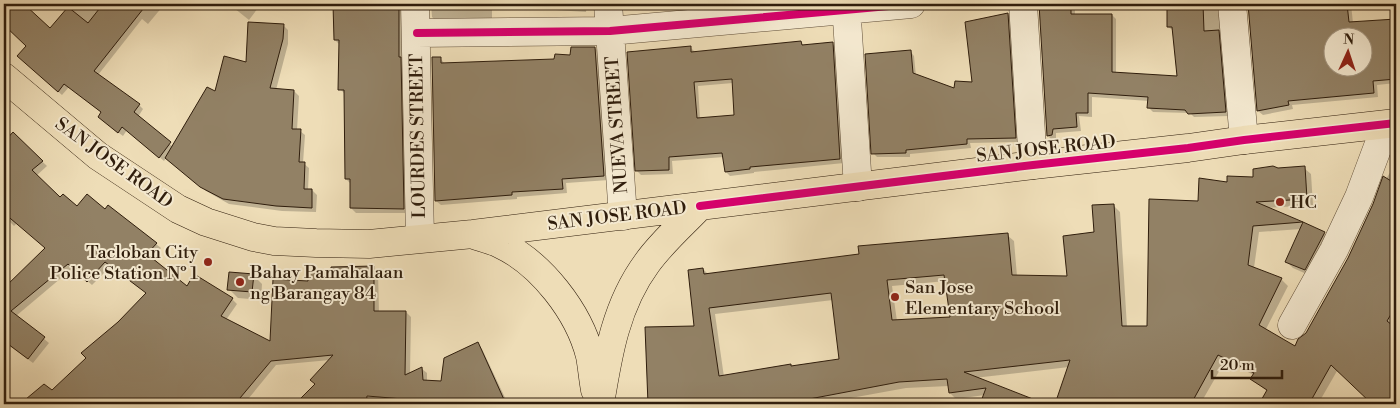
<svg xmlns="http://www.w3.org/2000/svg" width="1400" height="408" viewBox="0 0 1400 408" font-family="'Libre Bodoni',serif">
<rect width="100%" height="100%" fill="#eeddb7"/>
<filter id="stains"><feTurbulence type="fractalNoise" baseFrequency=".004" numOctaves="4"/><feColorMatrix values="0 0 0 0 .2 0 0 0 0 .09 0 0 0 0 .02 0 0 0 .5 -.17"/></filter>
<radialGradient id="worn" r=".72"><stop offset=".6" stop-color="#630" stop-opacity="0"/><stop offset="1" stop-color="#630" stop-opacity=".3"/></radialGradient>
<!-- shadow -->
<path fill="#0003" fill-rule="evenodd" d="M4 4H23L51 30 72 4H161L163 6 148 24 142 19 98 75 139 105 143 109 138 117 173 147 215 93 247 63 283 25 288 30V44L276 90 294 91 299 96 297 130 300 131 305 135 303 163 309 168 308 190H312L317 195 316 212 282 211 229 204 206 191 166 158 164 161 127 130 123 136 103 121 102 113 69 87 62 95 23 60 28 47 4 24Z
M229 4H261L249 20Z
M334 4H406L408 213H356L351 208V184L346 179 345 94 340 89V45L335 40Z
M431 4H492V21L437 22 432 17Z
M536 4H587L586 12 540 9Z
M629 4H677V6L646 10 642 6 632 7Z
M1040 4H1071L1075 7V16L1112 15 1116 19V74L1178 77 1174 31 1168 27V4H1221L1229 116 1194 117 1190 113 1153 112 1149 108V101L1092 97V117L1079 116 1081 131 1056 133V139L1052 140 1048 136Z
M1249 4H1351L1353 23 1396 21V4V83L1377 85 1378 97 1292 105 1293 109 1263 115 1258 111ZM1332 38H1362V68H1332Z
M1008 14 1012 19 1019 142 970 143 971 148 910 154V157H877L873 153 910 51 914 56 916 76 955 90 973 83Z
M801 43 804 46 832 44 837 48 844 163 754 172V173L730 176 726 172 724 157 672 161 673 174 641 175 637 171 690 47 695 52ZM733 83 736 116 700 119 698 86Z
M595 48 600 53 609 180 566 183 567 193 517 197V199L441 205 436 201 440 58 445 64 556 61Z
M4 132 10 137 13 134 47 166 36 176 60 199 77 208 105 211 156 244 161 248 151 259 188 288 232 299 237 304 226 320 271 343 309 282 332 272 373 268 378 272 379 312H406L411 317 410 374 422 369 427 373V382H442L478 344 482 349 508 404H404L372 400V404H297L316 384 330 360 276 365 244 404H22L44 385 52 392 87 358 147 293 111 266 92 285 73 268 16 316 49 343 33 363 4 342V290L46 248 17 223 14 226 6 218 4 220Z
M1396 163V322L1393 327 1396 329V404H1378L1366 391 1337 371 1318 404H1261L1268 392 1252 379 1254 375 1225 361 1202 401 1209 404H1056L1069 367 974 378 1043 404H981L985 395 956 399 950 393 949 386 906 388 818 404H649L646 329 695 327 703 269 708 274 1007 235 1014 241 1017 276 1068 277 1113 205 1120 212 1127 327H1148L1199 202 1228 183 1254 178 1277 169 1304 168 1311 174 1313 205 1266 208 1324 233 1331 240 1311 276 1293 268 1287 262 1301 229 1259 232 1254 268 1281 279 1288 286 1265 331 1295 347 1307 333 1349 258 1386 179ZM946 281 951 318 897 321 892 286ZM833 300 840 360 724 377 715 314Z
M253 275 262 284 261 300 238 298 229 289Z"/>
<!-- building -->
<path fill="#928165" stroke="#2f1d0c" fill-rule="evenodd" d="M4 4H24L50 28 68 7 88 23 103 4H147L94 71 140 104 134 112 171 142 159 158 122 127 118 133 98 117 101 112 64 84 58 92 17 56 26 46 4 25Z
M333 4H399V57H401L404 209 350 208V179H345L344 90H338L339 40H334Z
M1039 4H1071V14H1112V72L1177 76 1172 27H1167V4H1203L1204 31 1219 30 1226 112 1188 114 1185 110 1147 108 1148 97 1088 93V113H1076L1077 127 1053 129 1052 135 1047 136Z
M1248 4H1347L1349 22 1396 19V79L1373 81 1374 93 1288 101 1289 105 1257 111ZM1332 38H1362V68H1332Z
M1008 13 1016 138 967 139V144L906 150V153L871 154 865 54 911 50 913 73 954 88 955 81 972 82 965 22Z
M248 22 284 24 283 39 270 88 294 90 292 129H301L299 162H305L304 189H312V208L276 206 223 199 200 187 165 158 207 87 215 91 224 56 246 62Z
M801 41 802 45 833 42 840 159 750 167V169L725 172 722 153 669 157V170L635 171 627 52 691 46V52ZM732 79 734 115 697 118 694 82Z
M571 47H595L604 176 562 179 563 189 512 192V195L435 201 432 57H441V63L554 59 555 54 570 55Z
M13 132 43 161 32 170 60 197 63 194 77 206 87 194 105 209 108 205 157 243 147 254 187 286 194 274 233 298 221 316 270 341 273 279 308 281 307 271H331V267L374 266V311H406L405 375 422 367 423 380 441 381 444 358 478 342 506 404H403V399L367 396 366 404H295L315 384 310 380 333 355 271 361 235 404H20L44 384 52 390 86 358 81 353 118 322 146 293 105 262 87 282 68 264 11 311 45 337 28 359 4 341V288L45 248 4 213V142Z
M1273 166 1278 168 1305 166 1307 199 1256 202 1303 222 1253 226 1248 265 1282 278 1259 325 1295 346 1298 339 1306 333 1348 258 1373 204 1383 176 1396 184V306L1387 321 1396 328V404H1372L1331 365 1309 404H1259L1267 390 1250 379 1254 373 1218 355 1191 404H1055L1070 360 964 372 1043 403 1042 404H980L986 388 949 393 947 379 899 382 783 404H648L645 327 694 326 688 270 703 268 704 274 859 254 858 246 1008 233 1012 275 1067 276 1063 236 1094 232 1092 205 1114 204 1122 326H1147L1149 199 1198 201 1199 178 1227 182V176L1253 177V169ZM944 275 950 317 892 320 887 280ZM831 293 839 359 791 366V364L719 376 709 308Z
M1303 222 1325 232 1305 270 1285 262Z
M229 272 254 274 252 292 227 290Z"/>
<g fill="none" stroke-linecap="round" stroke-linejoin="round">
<defs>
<path id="minor" d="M415 4 420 238
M608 4 623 216
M846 4 858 187
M1023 4 1033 165
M1232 4 1244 140
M417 33 610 31 911 4
M1292 325 1334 250 1359 197 1386 125"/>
<path id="major" d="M4 77 98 156 178 209 206 222 253 237 274 241 316 243 369 244 473 234 1033 165 1188 148 1244 140 1396 123
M474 235C483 238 492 240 500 244 541 263 579 312 590 356 592 367 593 379 595 390
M600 404C608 354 616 305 647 263 662 242 683 224 700 206"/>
</defs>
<!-- minor casing -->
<use href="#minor" stroke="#5f4d37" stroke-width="29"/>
<!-- major casing -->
<use href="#major" stroke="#2f1d0c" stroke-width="29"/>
<!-- minor -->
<use href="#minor" stroke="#f4e9d0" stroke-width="28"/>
<!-- major -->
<use href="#major" stroke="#eeddb7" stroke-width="28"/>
<defs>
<path id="cycleway" d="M417 33 610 31 911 4
M700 206 1033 165 1188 148 1244 140 1396 123"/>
</defs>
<!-- cycleway casing -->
<use href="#cycleway" stroke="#f4e9d0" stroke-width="11"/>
<!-- cycleway -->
<use href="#cycleway" stroke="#d6006c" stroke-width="8"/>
</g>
<!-- markers -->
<g fill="#8f2418" stroke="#f4e9d0" stroke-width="2">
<circle cx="1280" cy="202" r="5"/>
<circle cx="208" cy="262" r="5"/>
<circle cx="240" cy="282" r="5"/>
<circle cx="895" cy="297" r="5"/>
</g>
<g text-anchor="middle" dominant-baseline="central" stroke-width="4" stroke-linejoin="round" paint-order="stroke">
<!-- street labels -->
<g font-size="18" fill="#2f1d0c" stroke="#f4e9d0">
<text transform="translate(617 125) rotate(-94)">NUEVA STREET</text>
<text transform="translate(418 136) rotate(-91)">LOURDES STREET</text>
<text transform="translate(1046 149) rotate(-6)">SAN JOSE ROAD</text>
<text transform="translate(114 163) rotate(36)">SAN JOSE ROAD</text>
<text transform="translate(617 216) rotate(-7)">SAN JOSE ROAD</text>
</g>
<!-- poi labels -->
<g font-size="18" fill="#2f1d0c" stroke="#f4e9d0" text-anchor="start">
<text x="1290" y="202">HC</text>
<text x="198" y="252" text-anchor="end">Tacloban City<tspan x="198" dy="21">Police Station № 1</tspan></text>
<text x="250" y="272">Bahay Pamahalaan<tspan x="250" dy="21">ng Barangay 84</tspan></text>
<text x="905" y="287">San Jose<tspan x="905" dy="21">Elementary School</tspan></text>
</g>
</g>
<!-- margin -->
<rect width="1400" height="408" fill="none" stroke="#eeddb7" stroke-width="20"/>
<rect x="5" y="5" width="1390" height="398" fill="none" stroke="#2f1d0c" stroke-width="2.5"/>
<rect x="10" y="10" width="1380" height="388" fill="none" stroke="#2f1d0c"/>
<!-- north arrow -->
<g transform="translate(1348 52) rotate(3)"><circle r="24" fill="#f4e9d0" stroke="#a59782"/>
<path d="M0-4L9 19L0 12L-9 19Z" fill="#8f2418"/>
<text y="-8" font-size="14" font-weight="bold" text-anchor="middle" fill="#2f1d0c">N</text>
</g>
<!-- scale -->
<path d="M1212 370v8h70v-8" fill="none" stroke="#2f1d0c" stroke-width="2.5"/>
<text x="1220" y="370" font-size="15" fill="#2f1d0c" stroke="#f4e9d0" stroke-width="4" paint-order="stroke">20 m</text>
<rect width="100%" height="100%" filter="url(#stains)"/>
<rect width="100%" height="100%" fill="url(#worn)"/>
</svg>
